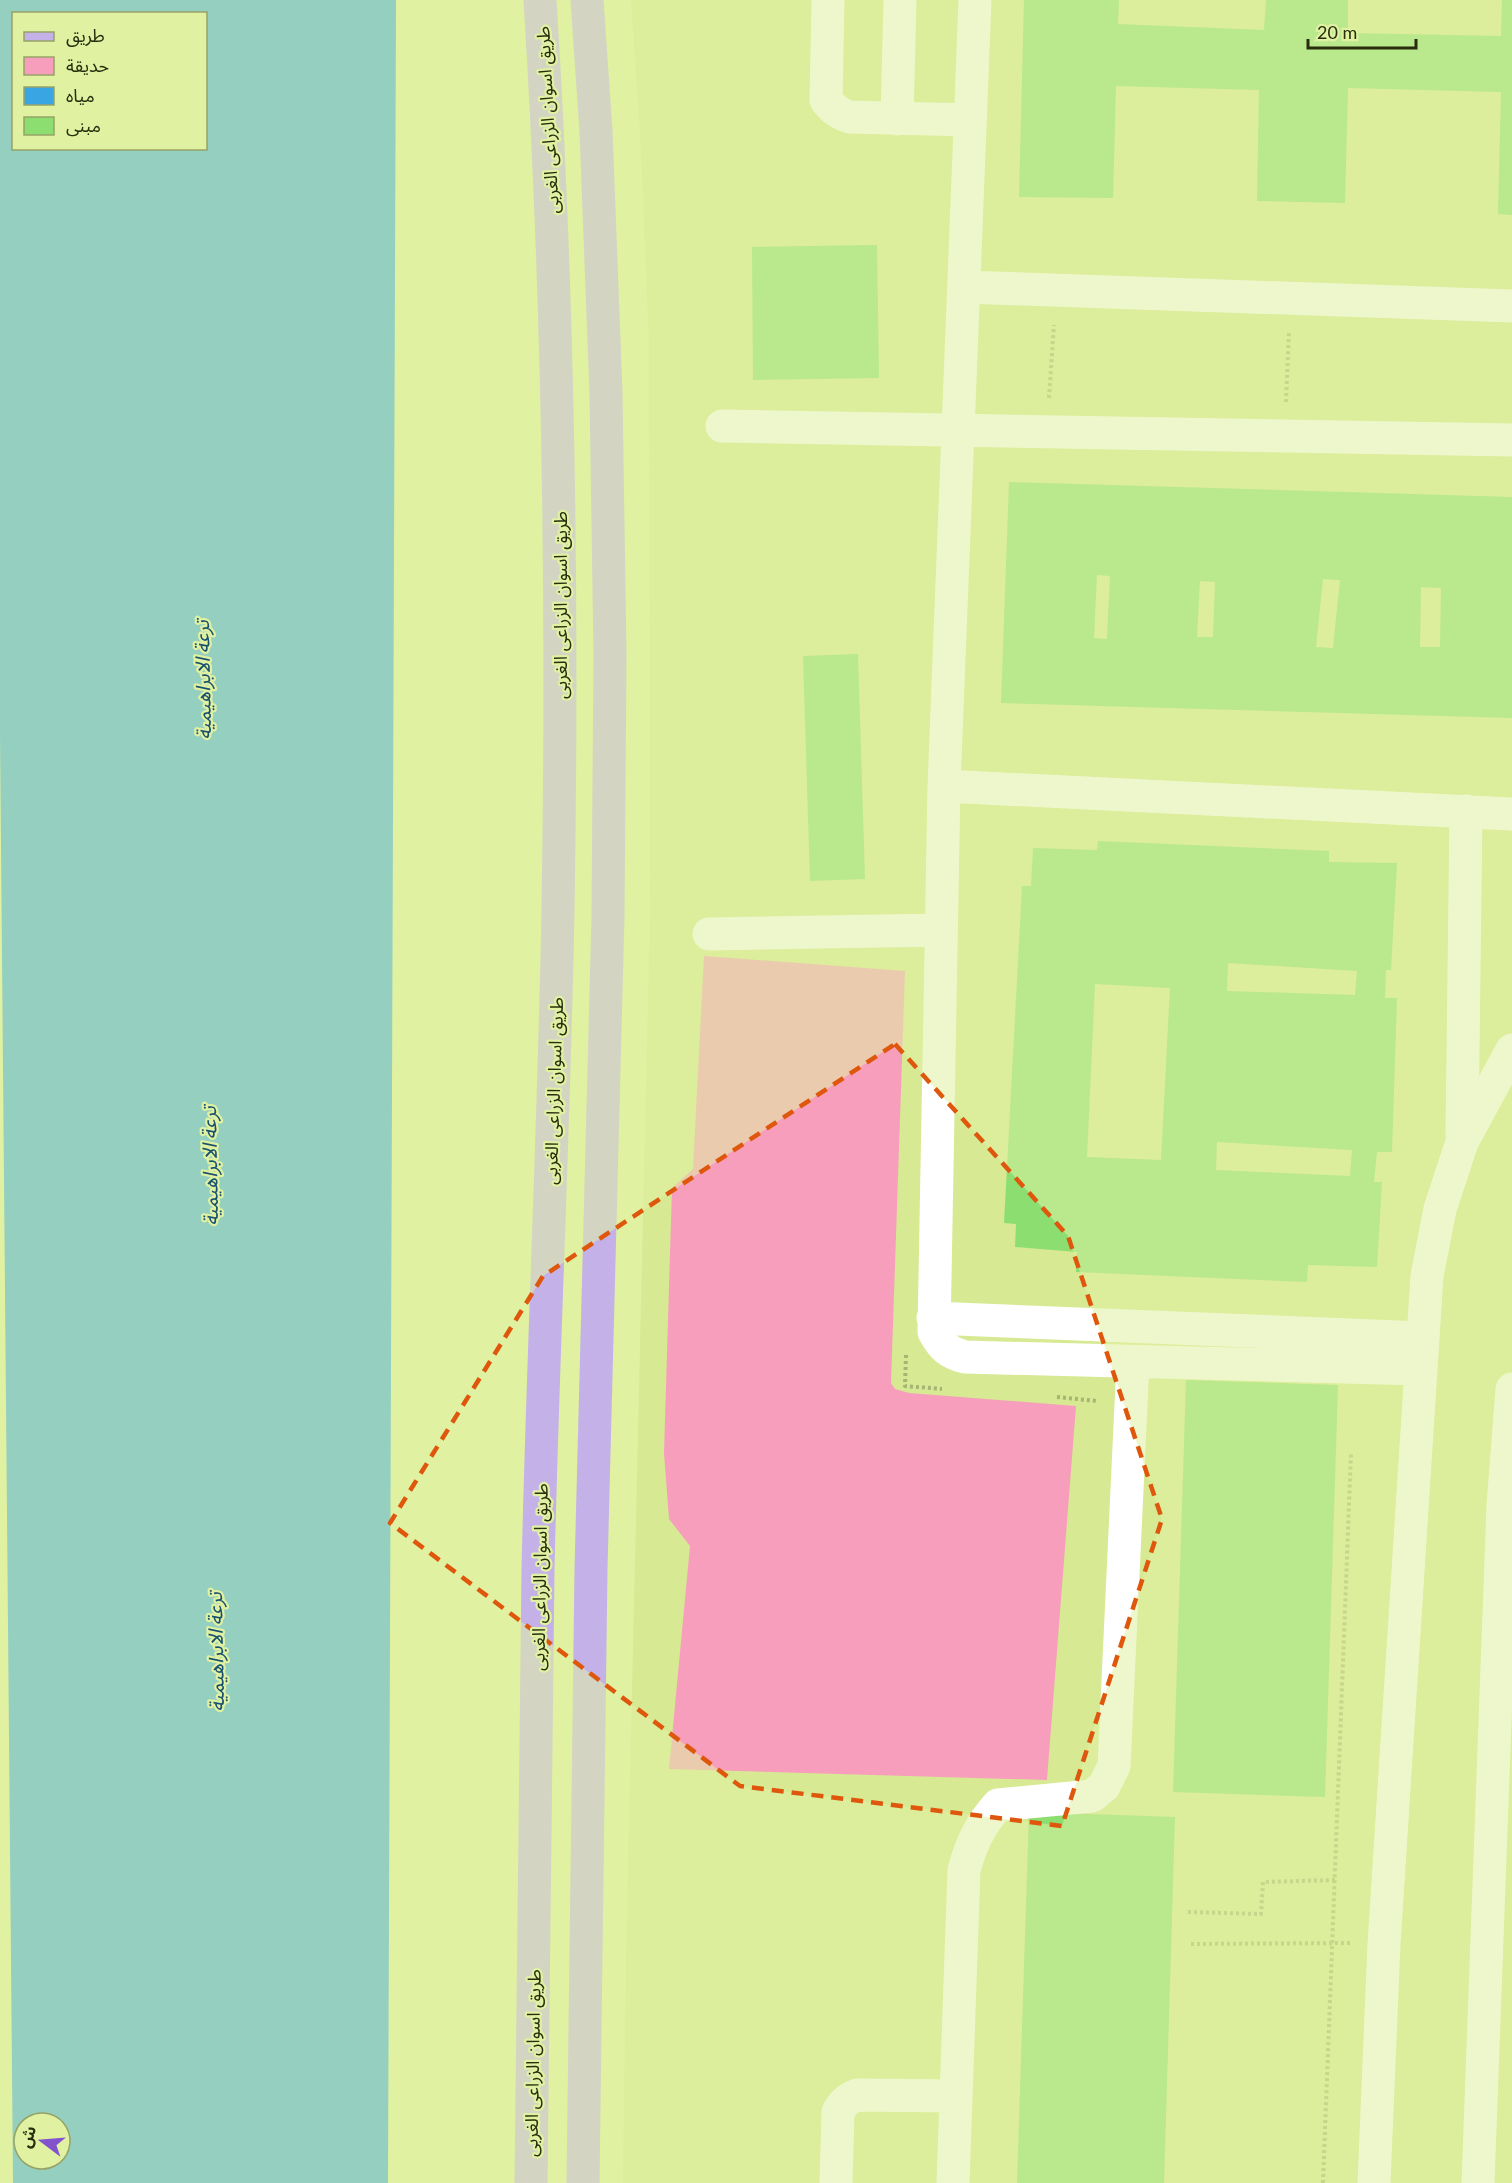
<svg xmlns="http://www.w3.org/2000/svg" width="1512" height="2183" viewBox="0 0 1512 2183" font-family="Lato,'Noto Sans Arabic',sans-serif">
<rect width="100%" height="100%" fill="#e0f1a2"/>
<!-- built -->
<path fill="#d7e992" d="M631 0H1512V2183H623L626 1949 650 916 649 343 640 132Z"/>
<!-- green -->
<path fill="#f79ebc" d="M704 956 905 971 891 1383 895 1389 909 1393 1076 1406 1047 1780 669 1769 690 1546 669 1519 664 1453 672 1188 693 1169Z"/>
<!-- water -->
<path fill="#39a6e3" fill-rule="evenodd" d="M0 0H396L388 2183H13L0 734ZM14 14H206V148H14ZM24 2123H60V2159H24Z"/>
<!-- building -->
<path fill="#8cde71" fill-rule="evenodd" d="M1024 0H1119L1118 24 1264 30 1266 0H1348V33L1501 36 1502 0H1512V215L1498 214 1501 92 1348 88 1345 203 1257 201 1259 90 1116 86 1113 198 1019 197Z
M877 245 879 378 753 380 752 247Z
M1009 482 1512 497V718L1001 703ZM1097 575 1110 576 1107 639 1094 638ZM1323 579 1340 580 1333 648 1316 647ZM1200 581 1215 582 1213 637H1197ZM1421 587 1441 588 1440 647H1420Z
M858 654 865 879 810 881 803 656Z
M1098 841 1329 851V862L1397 863 1391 970H1386L1385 998H1397L1392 1152H1377L1374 1182H1382L1377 1267 1308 1265 1307 1282 1076 1272 1077 1252 1015 1247 1016 1224 1004 1223 1022 886H1031L1033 848 1097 850ZM1228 963 1357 971 1355 995 1227 991ZM1095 984 1170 988 1161 1160 1087 1157ZM1217 1142 1352 1150 1350 1176 1216 1170Z
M1186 1380 1338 1385 1325 1797 1173 1792Z
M1029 1812 1175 1817 1164 2183H1017Z"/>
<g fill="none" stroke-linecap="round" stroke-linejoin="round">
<!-- path -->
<path stroke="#a7b574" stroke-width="4" stroke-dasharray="3 3" stroke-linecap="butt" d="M1049 398 1054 325
M1286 402 1289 332
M906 1355 905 1386 942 1389
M1057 1397 1097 1401
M1188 1912 1261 1914 1263 1882 1335 1880
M1191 1944 1350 1943
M1323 2183 1351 1453"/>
<!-- minor -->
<path stroke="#fff" stroke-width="33" d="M828 0 826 100C833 109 839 114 850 117L970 120
M975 0 944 786 934 1332C942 1347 949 1353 965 1357L1419 1369
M897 119 900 0
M964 287 1512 306
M722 426 1512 440
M944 786 1512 814
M709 934 941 930
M1462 1134 1466 811
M933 1318 1422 1338
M836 2183 838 2112C843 2103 847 2099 857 2095L956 2096
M953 2183 964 1870C971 1844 980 1825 998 1805L1092 1796 1104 1786 1114 1766 1133 1362
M1374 2183 1384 1944 1427 1276 1440 1209 1462 1142 1512 1050
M1478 2183 1503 1505 1512 1389"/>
<!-- major -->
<path stroke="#c4b1e8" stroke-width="33" d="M531 2183C533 1978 534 1773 538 1569 543 1349 554 1130 558 910 563 607 559 303 540 0
M583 2183 591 1569 608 916 610 655 606 393 596 131 587 0"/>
</g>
<!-- marked area -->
<path d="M0 0H1512V2183H0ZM895 1044 1068 1236 1162 1519 1062 1826 740 1786 390 1523 543 1276Z" fill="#e0f1a2" fill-opacity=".55" fill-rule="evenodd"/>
<path fill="none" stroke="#de570c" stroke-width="4.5" stroke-dasharray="12 8" stroke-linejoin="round" d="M895 1044 1068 1236 1162 1519 1062 1826 740 1786 390 1523 543 1276Z"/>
<g text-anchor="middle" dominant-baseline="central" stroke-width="4.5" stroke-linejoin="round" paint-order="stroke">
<!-- street labels -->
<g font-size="18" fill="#272d0d" stroke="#e0f1a2">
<text transform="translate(547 120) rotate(-93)">طريق اسوان الزراعى الغربى</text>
<text transform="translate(560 605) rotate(-90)">طريق اسوان الزراعى الغربى</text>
<text transform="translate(553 1091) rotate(-88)">طريق اسوان الزراعى الغربى</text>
<text transform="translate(539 1577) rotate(-89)">طريق اسوان الزراعى الغربى</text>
<text transform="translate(532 2063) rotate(-89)">طريق اسوان الزراعى الغربى</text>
</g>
<!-- water labels -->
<g font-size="20" font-style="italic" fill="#185070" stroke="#e0f1a2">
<text transform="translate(202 680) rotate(-91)">ترعة الابراهيمية</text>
<text transform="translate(209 1166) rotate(-91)">ترعة الابراهيمية</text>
<text transform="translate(215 1652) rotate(-91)">ترعة الابراهيمية</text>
</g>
</g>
<!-- legend -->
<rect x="12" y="12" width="195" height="138" fill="#e0f1a2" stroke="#96a366" stroke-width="1.5"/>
<rect x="24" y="32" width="30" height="9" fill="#c4b1e8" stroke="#96a366" stroke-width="1.5"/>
<text x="66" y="42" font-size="18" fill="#272d0d">طريق</text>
<rect x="24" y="57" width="30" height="18" fill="#f79ebc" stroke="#96a366" stroke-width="1.5"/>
<text x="66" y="72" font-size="18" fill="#272d0d">حديقة</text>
<rect x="24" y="87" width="30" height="18" fill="#39a6e3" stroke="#96a366" stroke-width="1.5"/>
<text x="66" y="102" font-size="18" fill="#272d0d">مياه</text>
<rect x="24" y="117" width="30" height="18" fill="#8cde71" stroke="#96a366" stroke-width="1.5"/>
<text x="66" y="132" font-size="18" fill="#272d0d">مبنى</text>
<!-- north arrow -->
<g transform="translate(42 2141) rotate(286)"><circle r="28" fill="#e0f1a2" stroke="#96a366" stroke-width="1.5"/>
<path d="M0-4.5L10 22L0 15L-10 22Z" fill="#8253cc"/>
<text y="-9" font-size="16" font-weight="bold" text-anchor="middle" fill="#272d0d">ش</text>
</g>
<!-- scale -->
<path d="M1308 39v9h108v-9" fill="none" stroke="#272d0d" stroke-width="3"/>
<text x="1317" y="39" font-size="18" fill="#272d0d" stroke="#e0f1a2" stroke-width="4.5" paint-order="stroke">20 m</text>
</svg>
